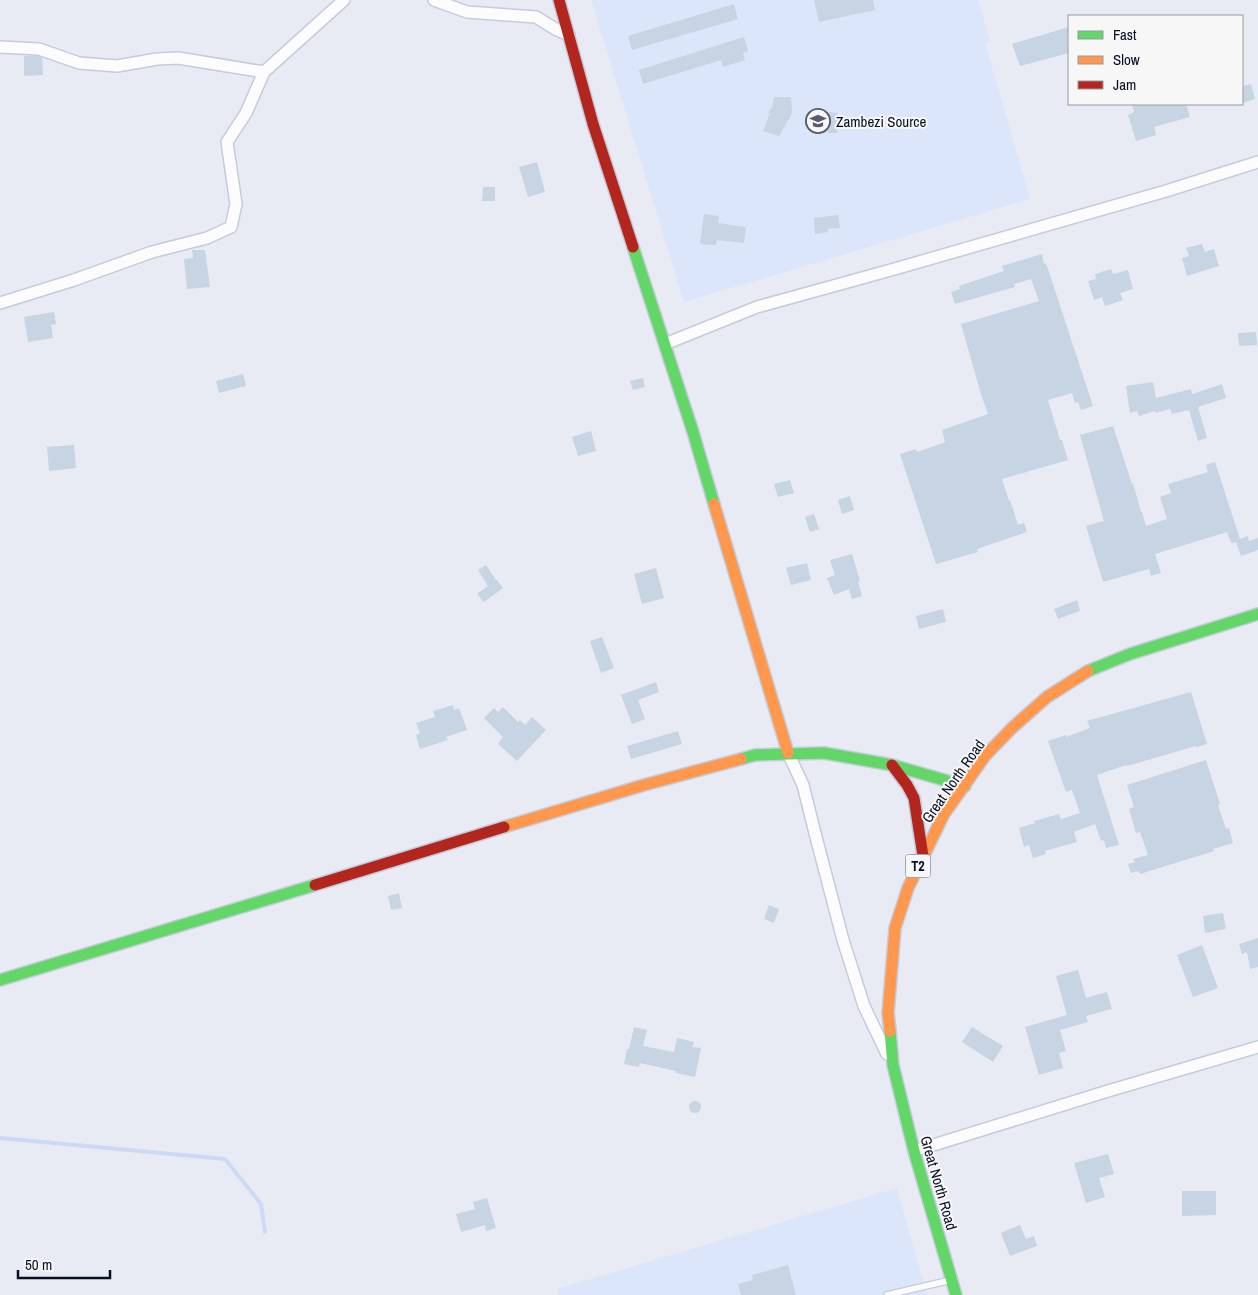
<svg xmlns="http://www.w3.org/2000/svg" width="1258" height="1295" viewBox="0 0 1258 1295" font-family="'Archivo Narrow',sans-serif">
<rect width="100%" height="100%" fill="#e8ebf3"/>
<!-- built -->
<path fill="#dce6fa" d="M591 0H978L990 40 985 43 1030 199 684 302Z
M897 1188 927 1295H559L557 1289Z"/>
<g fill="none" stroke-linecap="round" stroke-linejoin="round">
<!-- stream -->
<path stroke="#cddaf6" stroke-width="4" d="M0 1138 225 1159 261 1204 265 1232"/>
</g>
<!-- building -->
<path fill="#c6d4e3" d="M814 0H873L875 10 819 22Z
M734 4 738 19 632 50 628 36Z
M1069 27V53L1020 66 1012 44Z
M744 37 748 51 743 53 745 60 723 67 721 60 643 84 639 70Z
M24 56H38L42 58 43 75 24 76Z
M1251 84 1255 99 1242 103V86Z
M774 97H791L792 112 789 120H788L779 136 763 131 770 113H768L772 107Z
M1132 104H1186L1190 117 1154 127 1156 135 1136 141 1128 115 1134 112Z
M829 112 838 113 837 133H828Z
M537 162 545 192 528 197 519 167Z
M483 187H495V201H482Z
M704 214 719 216 718 223 746 227 744 243 717 240 716 245 700 244Z
M838 215 840 228 828 229V232L815 234 814 218Z
M1202 244 1205 252 1214 249 1219 266 1187 276 1182 258 1189 256 1186 248Z
M192 250H205L210 287 187 289 184 259 193 258Z
M1042 254 1044 264 1046 263 1093 406 1081 410 1078 402 1075 403 1072 393 1048 400 1060 440H1062L1068 460 1002 479 1009 501 1010 500 1018 525 1024 523 1027 532 977 549 978 552 936 564 900 454 916 449 917 452 943 443 945 442 942 430 988 414 981 394 961 324 1039 301 1031 279 1014 284 1015 287 955 304 951 292 960 289 959 286 1004 271 1002 266Z
M1111 269 1113 274 1128 270 1133 289 1120 293 1123 300 1105 306 1102 297 1094 300 1088 281 1096 279 1095 274Z
M54 312 56 324 51 325 53 338 28 342 24 317Z
M1256 332 1257 345 1239 346 1238 333Z
M243 374 246 386 219 393 216 381Z
M643 378 645 387 633 390 630 381Z
M1153 382 1156 398 1191 389 1192 394 1222 384 1226 398 1198 407 1207 438 1198 441 1189 410 1172 414 1170 409 1156 413 1155 411 1139 416 1137 411 1130 413 1126 386Z
M1113 426 1132 484 1133 483 1141 512H1142L1146 526 1167 519 1160 497 1171 493 1168 484 1208 472 1206 465 1215 462 1240 539 1248 536 1249 541 1258 538V550L1241 556 1236 542 1231 543 1227 532 1155 554 1161 573 1151 576 1149 569 1103 582 1086 526 1104 521 1080 435Z
M591 431 596 451 578 456 572 437Z
M74 445 76 468 49 471 47 447Z
M790 480 794 493 778 497 774 484Z
M850 496 854 510 842 514 838 500Z
M814 514 819 529 810 532 805 517Z
M852 554 860 581 858 582 862 596 852 599 849 589 834 595 827 578 835 575 830 560Z
M807 563 811 580 791 585 786 568Z
M486 565 496 580H497L503 588 484 602 477 594 488 586 478 570Z
M656 568 664 598 642 604 634 574Z
M1077 600 1080 611 1058 619 1054 609Z
M943 609 946 622 919 629 916 616Z
M602 637 614 668 601 673 590 641Z
M656 682 659 692 638 700 645 719 632 724 621 695Z
M1191 692 1207 744 1197 747 1196 746 1127 766 1126 765 1097 775 1119 845 1106 848 1104 840 1101 841 1095 824 1074 832 1077 842 1045 851 1046 854 1033 858 1029 845 1024 847 1019 828 1035 823 1034 821 1059 814 1061 819 1080 813 1072 790 1066 792 1048 741 1066 735V737L1090 728 1087 721Z
M453 705 454 710 459 708 467 730 446 737 448 740 420 749 416 735 420 733 416 723 435 717 433 711Z
M503 707 518 722 520 720 525 725 532 717 546 730 517 761 498 744 503 737 484 718 494 708 498 712Z
M678 731 682 744 631 759 627 746Z
M1206 760 1220 804 1218 805 1226 829 1229 828 1233 843 1213 849 1214 851 1140 874 1139 871 1131 873 1128 864 1135 862 1133 859 1148 855 1140 832 1136 833 1129 809 1134 807 1127 785Z
M399 893 402 908 391 910 388 896Z
M769 905 779 909 774 923 764 919Z
M1223 913 1226 929 1205 933 1203 916Z
M1258 938V967L1250 969 1247 952 1242 954 1239 944Z
M1202 945 1218 988 1193 997 1177 955Z
M1078 970 1086 998 1107 992 1112 1009 1086 1016 1088 1022 1060 1030 1066 1051 1059 1053 1063 1068 1039 1075 1025 1027 1067 1015 1056 976Z
M634 1027 647 1030 643 1046 674 1052 677 1038 694 1042 692 1047 701 1048 695 1077 676 1073V1071L640 1063 639 1067 624 1064 627 1049H629Z
M972 1027 1003 1046 993 1062 962 1042Z
M689 1107a6 6 0 1 1 12 0a6 6 0 1 1-12 0Z
M1108 1154 1114 1174 1099 1178 1105 1197 1086 1203 1074 1163Z
M1182 1191H1216V1215L1182 1216Z
M487 1198 496 1228 486 1231 485 1225 461 1232 456 1214 475 1209 473 1202Z
M1020 1225 1026 1239 1034 1236 1037 1246 1010 1256 1001 1233Z
M788 1265 796 1295H741L738 1284 753 1280 752 1275Z"/>
<g fill="none" stroke-linecap="round" stroke-linejoin="round">
<defs>
<path id="lane" d="M887 1295 947 1281"/>
<path id="street" d="M434 0 467 12 536 17 557 30 569 35
M0 47 39 49 79 63 117 66 157 59 178 58 264 72
M0 303 74 280 152 252 207 238 231 227 236 204 227 142 246 113 264 72 344 0
M665 344 757 307 891 270 1166 191 1258 162
M788 753 803 785 816 837 843 940 864 1006 887 1054
M914 1151 1108 1091 1258 1047"/>
<path id="fast" d="M633 247 693 432 714 504
M1088 671 1130 654 1258 614
M741 759 755 755 824 753 892 765 965 786
M0 980 315 885
M890 1031 893 1065 914 1151 956 1295"/>
<path id="slow" d="M714 504 788 753
M504 827 644 785 741 759
M890 1031 888 1013 895 928 908 888 944 814 985 756 1012 728 1047 697 1088 671"/>
<path id="jam" d="M559 0 593 124 633 247
M892 765 907 785 914 798 923 856
M315 885 504 827"/>
</defs>
<!-- lane casing -->
<use href="#lane" stroke="#c4cbdb" stroke-width="8"/>
<!-- street casing -->
<use href="#street" stroke="#c4cbdb" stroke-width="14"/>
<!-- fast casing -->
<use href="#fast" stroke="#c4cbdb" stroke-width="14"/>
<!-- slow casing -->
<use href="#slow" stroke="#c4cbdb" stroke-width="14"/>
<!-- jam casing -->
<use href="#jam" stroke="#c4cbdb" stroke-width="14"/>
<!-- lane -->
<use href="#lane" stroke="#fcfcfd" stroke-width="5.5"/>
<!-- street -->
<use href="#street" stroke="#fcfcfd" stroke-width="11"/>
<!-- fast -->
<use href="#fast" stroke="#63d668" stroke-width="11"/>
<!-- slow -->
<use href="#slow" stroke="#ff974d" stroke-width="11"/>
<!-- jam -->
<use href="#jam" stroke="#b3261e" stroke-width="11"/>
</g>
<!-- icons -->
<defs>
<symbol id="school-ring" viewBox="-11 -11 22 22"><circle r="9.5" fill="#f7f7f7" stroke="#565c6e" stroke-width="1.5"/><path d="M0-5L7-2L0 1L-7-2ZM-4 1L0 2.5L4 1V4Q0 6-4 4Z" fill="#565c6e"/></symbol>
</defs>
<g fill-rule="evenodd">
<use href="#school-ring" x="804" y="107" width="28" height="28"/>
</g>
<g text-anchor="middle" dominant-baseline="central" stroke-width="4" stroke-linejoin="round" paint-order="stroke">
<!-- shield labels -->
<rect fill="#f7f7f7" stroke="#4f5565" stroke-width="1" x="905.5" y="854.5" width="25" height="23" rx="4"/>
<g font-size="14" font-weight="bold" fill="#070f26">
<text x="918" y="866">T2</text>
</g>
<!-- poi labels -->
<g font-size="15" fill="#070f26" stroke="#f7f7f7" text-anchor="start">
<text x="836" y="121">Zambezi Source</text>
</g>
<!-- street labels -->
<g font-size="15" fill="#070f26" stroke="#f7f7f7">
<text transform="translate(953 781) rotate(-55)">Great North Road</text>
<text transform="translate(939 1183) rotate(74)">Great North Road</text>
</g>
</g>
<!-- legend -->
<rect x="1068" y="15" width="175" height="90" fill="#f7f7f7" stroke="#979aa3"/>
<rect x="1078" y="31" width="25" height="8" fill="#63d668" stroke="#979aa3"/>
<text x="1113" y="40" font-size="15" fill="#070f26">Fast</text>
<rect x="1078" y="56" width="25" height="8" fill="#ff974d" stroke="#979aa3"/>
<text x="1113" y="65" font-size="15" fill="#070f26">Slow</text>
<rect x="1078" y="81" width="25" height="8" fill="#b3261e" stroke="#979aa3"/>
<text x="1113" y="90" font-size="15" fill="#070f26">Jam</text>
<!-- scale -->
<path d="M18 1270v8h92v-8" fill="none" stroke="#070f26" stroke-width="2.5"/>
<text x="25" y="1270" font-size="15" fill="#070f26" stroke="#f7f7f7" stroke-width="4" paint-order="stroke">50 m</text>
</svg>
